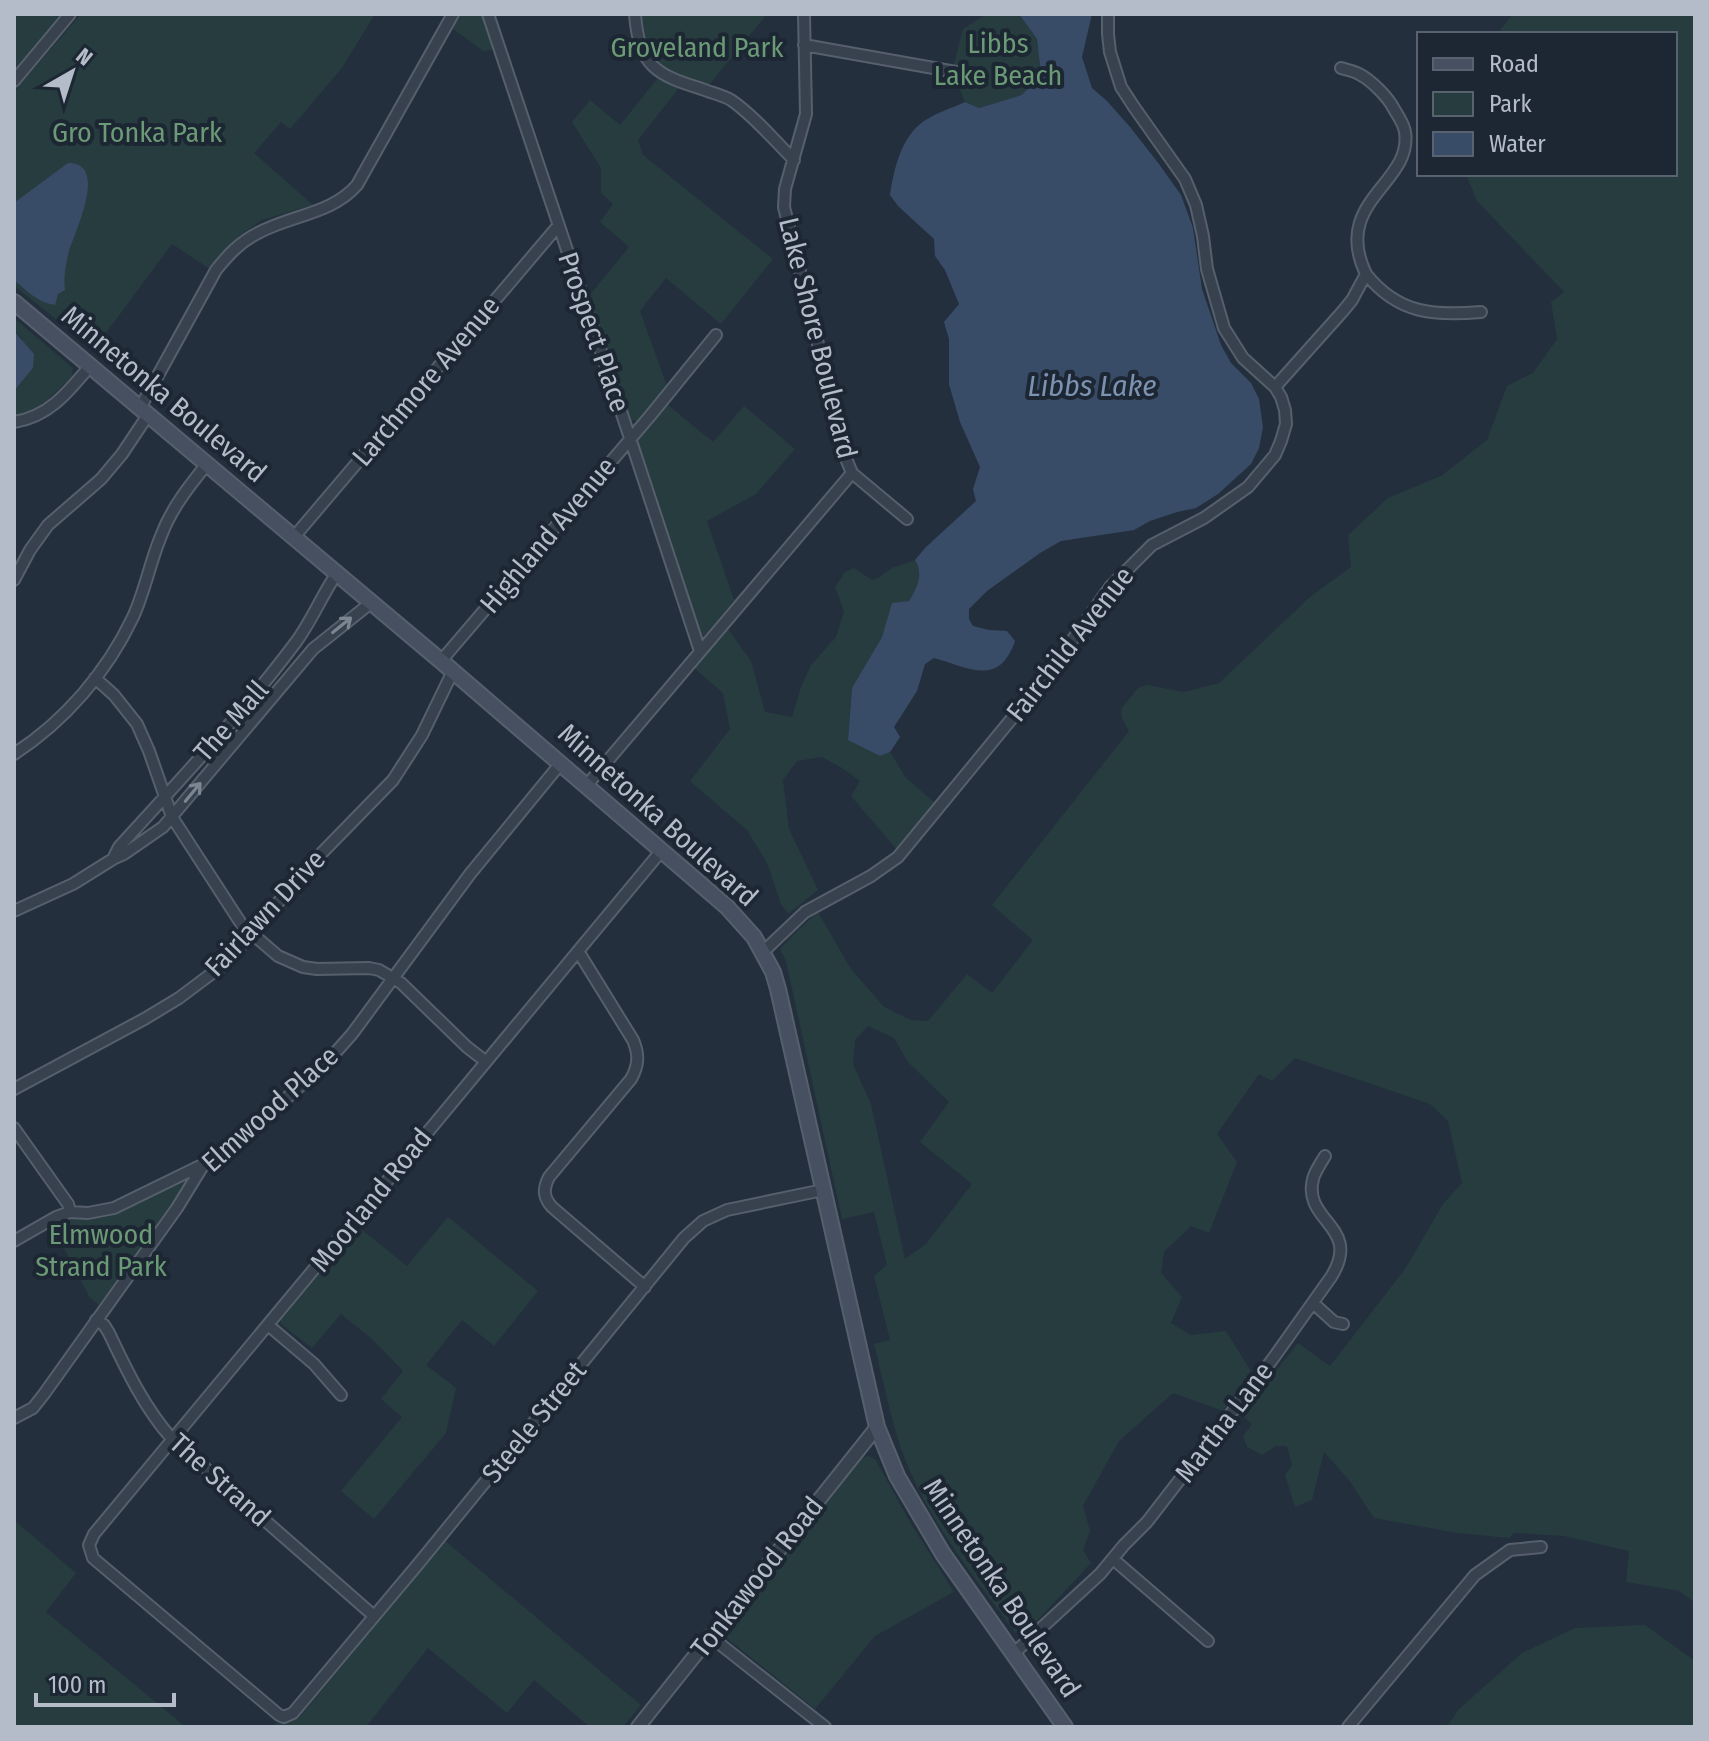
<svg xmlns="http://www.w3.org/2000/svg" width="1709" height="1741" viewBox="0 0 1709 1741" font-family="'Fira Sans Condensed',sans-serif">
<rect width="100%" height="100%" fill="#242f3e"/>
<!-- green -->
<path fill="#263c3f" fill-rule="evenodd" d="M14 14H61L14 70Z
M81 14H375L342 68 290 129 281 122 254 153 313 205 262 220 239 236 210 269 172 244 94 349 14 286V92Z
M460 14H481L493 50 483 51 452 28Z
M642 14H767L709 85C663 70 647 66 642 14Z
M986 14H1019L1037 39 1041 74 1023 95 979 108 965 102 956 80 953 67 963 29Z
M1513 14H1695V1603L1680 1591 1626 1582 1629 1551 1564 1536 1514 1533 1509 1538 1458 1533 1374 1518 1349 1480 1324 1452 1312 1500 1295 1507 1285 1475 1292 1465 1287 1446H1276L1262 1455 1247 1447 1243 1436 1252 1424 1241 1414 1298 1343 1330 1366 1405 1269 1443 1204 1462 1183 1448 1121 1430 1104 1295 1058 1272 1081 1259 1074 1217 1134 1237 1162 1209 1233 1191 1226 1164 1252 1161 1273 1182 1297 1171 1323 1191 1335 1226 1331 1251 1371 1223 1411 1173 1393 1119 1441 1083 1506 1090 1531 1083 1550 1091 1563 1020 1639C977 1580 927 1521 902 1451 890 1417 883 1379 874 1344L890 1340 874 1276 887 1265 874 1212 842 1219 786 961 780 949 797 931 818 912 851 969 884 1007 911 1020 928 1021 967 974 992 993 1033 940 992 905 1129 731 1122 719 1121 709 1138 688 1147 685 1184 692 1219 683 1310 597 1351 567 1348 535 1388 498 1441 476 1487 440 1507 386 1533 373 1557 339 1551 302 1564 292 1477 201 1466 174H1675V34H1497ZM868 1026 894 1038 908 1062 949 1102 920 1142 972 1184 926 1244 905 1259 871 1104 853 1064 855 1040Z
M657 79 679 88 638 140 643 155 773 259 721 324 666 278 640 311 667 386 637 421 631 420 589 296 629 247 600 222 613 204 601 193V168L572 122 590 100 620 125Z
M14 318 73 368 72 376C55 393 39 411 14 417V391L33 368 21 337 14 331Z
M667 404 713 442 744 406 795 449 756 494 707 521 734 600 704 636 700 635 638 445 639 437Z
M915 560C924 574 917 588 909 601L892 604 882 637 852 688 848 739 880 756 890 752 906 778 935 803 897 850 851 796 860 781 842 768 822 757 797 761 783 780 789 829 818 890 788 914 781 904 767 863 747 830 690 781 730 729 723 693 694 668 728 629 751 661 765 712 792 717 801 687 811 665 836 637 844 611 835 587 845 572 854 568 872 580 878 578 892 568Z
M190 1175 191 1178 99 1305 90 1298 52 1225 76 1218 105 1217Z
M448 1217 538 1291 494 1346 462 1320 426 1365 456 1388 446 1433 374 1519 341 1491 402 1417 381 1399 403 1371 373 1340 341 1314 312 1348 281 1324 280 1318 357 1226 407 1266Z
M869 1456 875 1459 910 1522 954 1592 875 1636 815 1709 723 1635V1630L861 1458Z
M14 1520 76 1573 46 1612 186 1727H14Z
M445 1541 641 1705 623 1727H590L534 1680 507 1713 428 1648 366 1727H273L278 1721 287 1724 299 1718Z
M1645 1625 1695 1661V1727H1447L1459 1709 1522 1653 1575 1628Z"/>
<!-- water -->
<path fill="#394c67" d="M1019 14H1092L1082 57 1092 88 1107 101 1130 127 1159 164 1181 195 1193 228 1202 289 1221 345 1231 363 1251 383 1259 399 1263 427 1259 448 1251 464 1218 494 1196 508 1177 512 1150 521 1134 530 1061 541 1040 553 987 591 969 609V619L973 626 989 630 1007 631 1015 641C999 687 970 668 934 658L925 664 917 691 894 727 900 737 890 752 880 756 848 740 852 688 882 637 892 603 909 601C917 588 924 574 915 560L925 548 976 501 973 489 980 467 960 422 949 384V339L944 322 959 304 945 270 935 256 934 239 898 206 890 195C894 169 901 137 924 121 936 113 952 108 965 102L979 108 1022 95 1041 74 1037 39Z
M68 163C109 162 75 232 69 251 66 264 63 277 65 290L58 294 55 305C38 303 26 290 14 280V203Z
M14 331 34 354 33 368 14 391Z"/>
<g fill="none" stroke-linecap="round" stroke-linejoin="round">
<defs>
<path id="minor" d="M488 14 630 438 700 651
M635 14C639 66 656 75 702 89 712 93 722 95 731 100 754 116 774 140 794 160
M804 14 806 114 785 189 784 207 847 461 852 473 907 519
M804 45 956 72
M14 81 70 14
M1366 274C1398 314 1434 316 1481 312
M1275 387 1343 311 1352 300 1366 274C1331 201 1413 184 1405 132 1404 124 1398 116 1394 109 1388 97 1371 80 1359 74 1354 71 1347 70 1341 68
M140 408 216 270C228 255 240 242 258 233 291 215 332 214 357 185L453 14
M14 422C49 417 69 391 90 366
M294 537 558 226
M14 580 30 550 48 525 101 479 122 454 148 415
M441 661 650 416 716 335
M95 678 114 695 137 724 149 751 172 817 242 925 278 956 303 967 317 969 369 968 379 970 401 983 467 1047 485 1061
M14 754C65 721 107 672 133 617 145 591 150 562 161 536 171 509 189 486 207 464
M587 785 852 473
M662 850 94 1534 89 1545 93 1558 279 1715 284 1717 293 1713 419 1563 684 1238 703 1221 727 1210 823 1190
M113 859 119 847C180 780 242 714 296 642 312 620 322 595 337 573
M14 911 73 884 113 859 124 854 163 827 313 649 372 602
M578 951 633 1040C639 1054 639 1065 631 1079L549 1177C543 1189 543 1197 552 1207L645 1287
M763 952 805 912 871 876 898 857 1046 677 1110 587 1152 545 1204 518 1248 487 1275 455 1281 441 1286 424 1285 410 1281 397 1275 387 1243 358 1224 328 1207 269 1203 236 1196 205 1185 179 1134 107 1121 87 1110 52 1108 34V14
M14 1089 146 1018 179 998 227 962 313 862 393 780 422 735 453 671
M14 1128 68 1204 70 1212
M14 1241 56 1217 70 1212 88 1213 114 1208 202 1165
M1313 1303 1334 1322 1343 1324
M96 1320 104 1325 109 1333C127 1371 144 1407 172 1439L374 1616
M268 1325 314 1364 341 1395
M14 1418 33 1408 44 1394 177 1208 204 1164 271 1112 327 1062 352 1034 470 874 561 763
M1113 1559 1208 1641
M711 1637 825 1727
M1013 1654 1100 1574 1124 1545 1147 1522 1272 1360 1331 1277C1363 1226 1302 1222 1313 1179 1315 1171 1321 1163 1325 1156
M1348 1727 1475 1575 1510 1550 1541 1547"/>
<path id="tertiary" d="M638 1727 877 1427"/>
<path id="secondary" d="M14 302 441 661 727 907 754 937 773 972 778 989 877 1427 897 1476 943 1554 1065 1727"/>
</defs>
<!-- minor casing -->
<use href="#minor" stroke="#565f6c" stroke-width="14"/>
<!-- tertiary casing -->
<use href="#tertiary" stroke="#565f6c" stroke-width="16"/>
<!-- secondary casing -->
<use href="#secondary" stroke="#565f6c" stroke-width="18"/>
<!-- minor -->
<use href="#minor" stroke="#38414e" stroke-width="10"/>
<!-- tertiary -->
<use href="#tertiary" stroke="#38414e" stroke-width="12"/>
<!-- secondary -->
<use href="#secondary" stroke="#465061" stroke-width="14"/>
</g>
<!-- one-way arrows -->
<defs><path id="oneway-shaft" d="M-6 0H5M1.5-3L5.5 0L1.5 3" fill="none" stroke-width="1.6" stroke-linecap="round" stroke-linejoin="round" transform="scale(2)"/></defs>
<g stroke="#7c8592">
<use href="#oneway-shaft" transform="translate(342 625) rotate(-39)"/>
<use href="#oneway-shaft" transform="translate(193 792) rotate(-50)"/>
</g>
<g text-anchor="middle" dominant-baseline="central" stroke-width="8" stroke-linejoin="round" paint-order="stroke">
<!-- park labels -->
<g font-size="28" fill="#6b9a76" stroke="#1d2633">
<text x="998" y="43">Libbs<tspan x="998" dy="32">Lake Beach</tspan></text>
<text x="697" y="47">Groveland Park</text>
<text x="137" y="132">Gro Tonka Park</text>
<text x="101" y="1234">Elmwood<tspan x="101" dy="32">Strand Park</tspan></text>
</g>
<!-- street labels -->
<g font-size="28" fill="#b4bcc9" stroke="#1d2633">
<text transform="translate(594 332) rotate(71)">Prospect Place</text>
<text transform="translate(818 338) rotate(76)">Lake Shore Boulevard</text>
<text transform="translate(426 381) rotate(-50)">Larchmore Avenue</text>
<text transform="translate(164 394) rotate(40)">Minnetonka Boulevard</text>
<text transform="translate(548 535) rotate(-50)">Highland Avenue</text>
<text transform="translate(1070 644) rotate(-52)">Fairchild Avenue</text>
<text transform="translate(231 721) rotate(-49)">The Mall</text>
<text transform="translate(658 815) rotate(42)">Minnetonka Boulevard</text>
<text transform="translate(265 913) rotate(-47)">Fairlawn Drive</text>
<text transform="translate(270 1109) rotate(-42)">Elmwood Place</text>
<text transform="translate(371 1200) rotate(-51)">Moorland Road</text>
<text transform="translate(534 1422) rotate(-51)">Steele Street</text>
<text transform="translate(1224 1422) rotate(-53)">Martha Lane</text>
<text transform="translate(220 1480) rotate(42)">The Strand</text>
<text transform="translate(757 1577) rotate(-52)">Tonkawood Road</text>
<text transform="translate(1002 1588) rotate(56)">Minnetonka Boulevard</text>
</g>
<!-- water labels -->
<g font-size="30" font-style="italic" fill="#7c92b1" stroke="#1d2633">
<text x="1092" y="386">Libbs Lake</text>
</g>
</g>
<!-- border -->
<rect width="1709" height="1741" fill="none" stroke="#b4bcc9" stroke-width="32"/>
<!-- legend -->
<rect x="1417" y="32" width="260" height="144" fill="#1d2633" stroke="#59626f" stroke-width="2"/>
<rect x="1433" y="58" width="40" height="12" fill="#465061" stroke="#59626f" stroke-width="2"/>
<text x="1489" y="72" font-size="24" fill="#b4bcc9">Road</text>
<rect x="1433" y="92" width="40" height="24" fill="#263c3f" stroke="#59626f" stroke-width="2"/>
<text x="1489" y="112" font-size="24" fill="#b4bcc9">Park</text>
<rect x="1433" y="132" width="40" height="24" fill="#394c67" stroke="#59626f" stroke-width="2"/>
<text x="1489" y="152" font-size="24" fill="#b4bcc9">Water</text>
<!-- north arrow -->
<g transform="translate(72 72) rotate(39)" stroke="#1d2633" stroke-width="6" paint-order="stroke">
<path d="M0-6L14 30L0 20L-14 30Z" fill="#b4bcc9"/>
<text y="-12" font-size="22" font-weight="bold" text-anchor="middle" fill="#b4bcc9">N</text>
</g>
<!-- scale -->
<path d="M36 1693v12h138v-12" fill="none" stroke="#b4bcc9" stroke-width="4"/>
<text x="48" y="1693" font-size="24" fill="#b4bcc9" stroke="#1d2633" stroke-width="6" paint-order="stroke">100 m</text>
</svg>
